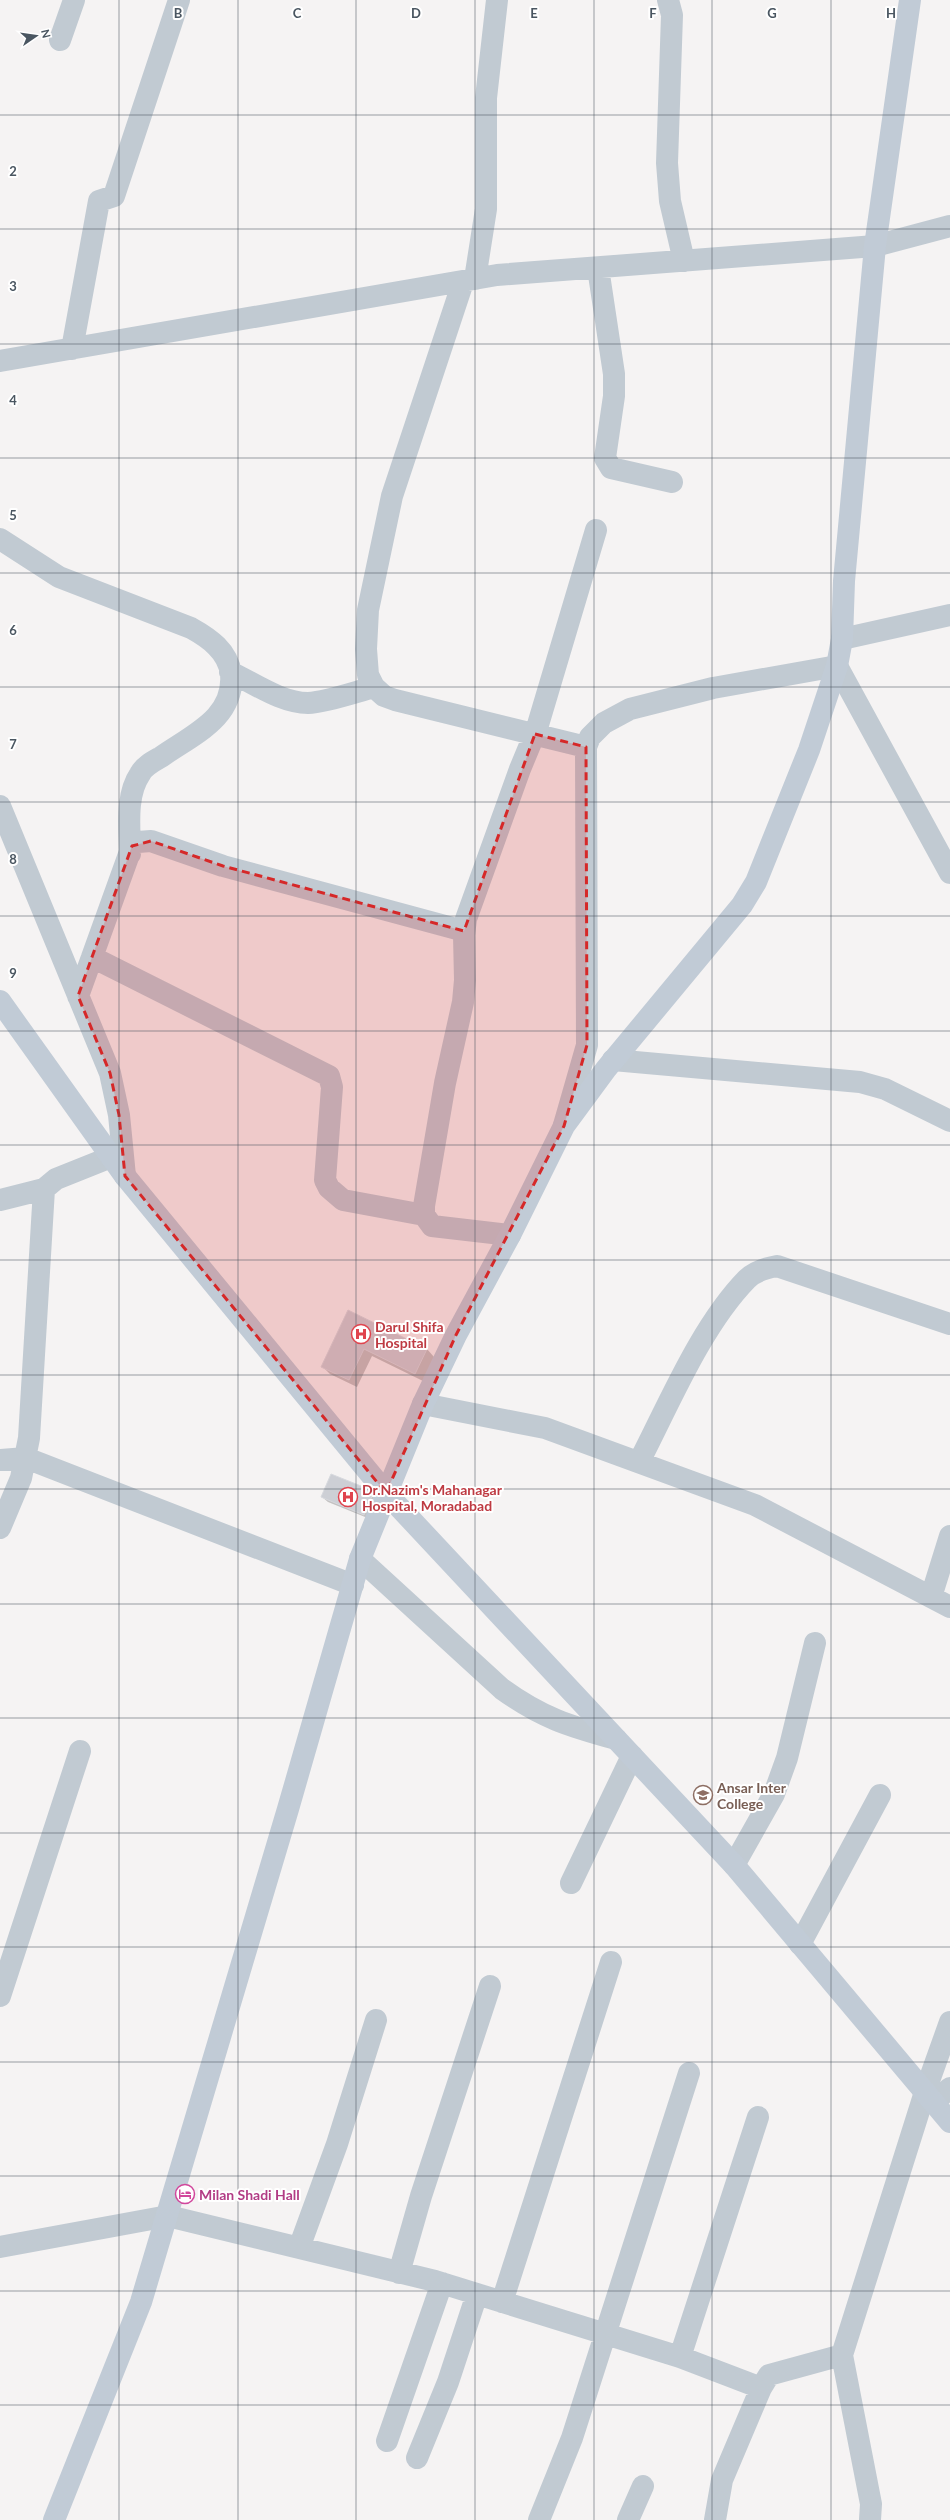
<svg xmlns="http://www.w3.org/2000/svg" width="950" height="2520" viewBox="0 0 950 2520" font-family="Lato,sans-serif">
<rect width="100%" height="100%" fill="#f5f3f3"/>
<!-- shadow -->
<path fill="#0003" d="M349 1312 427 1349 434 1357 423 1381 372 1356 357 1387 330 1374 323 1367Z
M371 1495 377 1502 370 1519 328 1502 322 1497Z"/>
<!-- building -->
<path fill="#cdcfd5" stroke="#d7d9de" d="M348 1310 427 1349 415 1374 364 1349 349 1380 321 1367Z
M331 1474 366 1488 372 1496 364 1515 321 1497Z"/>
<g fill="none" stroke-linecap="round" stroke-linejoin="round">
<!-- street -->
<path stroke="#c1cad2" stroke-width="22" d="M668 0 672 15 667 163 670 201 684 261
M60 40 74 0
M598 268 614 374V396L605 458 611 468 672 482
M475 279 486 209V98L497 0
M463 282 392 496 368 610 366 649 368 675 374 687 384 696 395 700 586 747
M72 349 99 201 114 196 179 0
M0 361 497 275 875 246 950 226
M0 539 59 577 191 628C209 638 228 651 231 674 235 718 192 735 161 757 154 761 144 766 140 774 125 796 130 829 130 854
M842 639 950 615
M230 672C254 683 281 703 308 703 327 702 355 692 374 687
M0 806 110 1073 119 1115 125 1176
M92 957 329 1076 332 1087 325 1180 329 1188 343 1200 424 1215
M78 996 132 846 138 842 151 841 223 866 464 931
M613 1060 860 1082 885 1089 950 1121
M564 1125 587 1045 586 747 590 737 604 723 630 709 713 688 837 666 950 873
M0 1200 44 1189
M510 1235 432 1226 424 1215V1206L445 1083 463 1002 465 980 464 935 466 919 520 769 537 728 596 530
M423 1404 545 1428 755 1505 950 1607
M0 1460 26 1458 353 1585
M639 1462C669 1404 701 1326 747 1279 755 1271 766 1268 777 1266L950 1324
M0 1528 21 1478 29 1438 44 1189 56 1179 111 1157
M360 1559 502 1689C542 1718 569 1726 616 1739
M931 1597 950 1536
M734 1865 774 1794 787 1758 815 1643
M571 1883 632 1756
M800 1944 880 1795
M0 1996 80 1751
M934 2102 950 2088
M0 2247 168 2216 435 2281 680 2357 761 2388
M299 2248 337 2144 376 2020
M399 2273 421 2196 490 1986
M502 2302 611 1962
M680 2357 758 2117
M387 2441 442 2283
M417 2458 448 2382 477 2294
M539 2520 572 2438 689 2073
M628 2520 643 2486
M715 2520 722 2480 761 2388 769 2375 842 2355
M870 2520 871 2504 842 2355 925 2092 950 2022"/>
<!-- secondary -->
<path stroke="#c1cbd6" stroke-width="22" d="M0 1001 125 1176 386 1493 734 1865 950 2122
M54 2520 141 2302 288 1809 360 1559 423 1404 456 1335 510 1235 564 1126 606 1069 742 905 756 882 809 750 837 666 842 639 844 581 875 246 910 0"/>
</g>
<!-- marked area -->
<path fill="#d62828" fill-opacity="0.2" stroke="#d62828" stroke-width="3" stroke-dasharray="8 5" stroke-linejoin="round" d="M535 734 586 747 587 1045 564 1126 456 1335 386 1493 125 1176 119 1115 110 1073 78 996 132 846 151 841 223 866 464 931Z"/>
<!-- grid -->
<path fill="none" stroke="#4a5661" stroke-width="1" stroke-opacity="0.55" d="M119 0V2520M238 0V2520M356 0V2520M475 0V2520M594 0V2520M712 0V2520M831 0V2520M0 115H950M0 229H950M0 344H950M0 458H950M0 573H950M0 687H950M0 802H950M0 916H950M0 1031H950M0 1145H950M0 1260H950M0 1375H950M0 1489H950M0 1604H950M0 1718H950M0 1833H950M0 1947H950M0 2062H950M0 2176H950M0 2291H950M0 2405H950"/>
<!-- icons -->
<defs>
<symbol id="hospital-ring" viewBox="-11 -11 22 22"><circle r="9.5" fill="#fff" stroke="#e0444e" stroke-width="1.5"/><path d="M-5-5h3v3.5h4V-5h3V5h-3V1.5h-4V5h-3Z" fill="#e0444e"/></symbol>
<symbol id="school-ring" viewBox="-11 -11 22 22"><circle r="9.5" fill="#fff" stroke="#8d6e63" stroke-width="1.5"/><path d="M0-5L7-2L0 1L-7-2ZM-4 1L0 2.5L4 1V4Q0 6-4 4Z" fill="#8d6e63"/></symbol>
<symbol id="hotel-ring" viewBox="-11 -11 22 22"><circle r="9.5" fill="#fff" stroke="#d1479c" stroke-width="1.5"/><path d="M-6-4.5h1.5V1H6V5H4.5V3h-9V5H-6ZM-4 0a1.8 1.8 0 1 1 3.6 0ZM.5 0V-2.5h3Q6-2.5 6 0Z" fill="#d1479c"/></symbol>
</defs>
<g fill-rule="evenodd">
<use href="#hospital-ring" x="350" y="1323" width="22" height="22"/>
<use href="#hospital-ring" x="337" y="1486" width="22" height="22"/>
<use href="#school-ring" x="692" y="1784" width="22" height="22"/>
<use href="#hotel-ring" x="174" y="2183" width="22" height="22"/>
</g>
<g text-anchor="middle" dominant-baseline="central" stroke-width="4" stroke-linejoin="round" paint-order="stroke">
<!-- health labels -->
<g font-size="14" font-weight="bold" fill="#be3a42" stroke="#fff" text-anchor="start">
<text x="375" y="1326">Darul Shifa<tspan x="375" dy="16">Hospital</tspan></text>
<text x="362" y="1489">Dr.Nazim's Mahanagar<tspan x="362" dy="16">Hospital, Moradabad</tspan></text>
</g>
<!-- education labels -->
<g font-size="14" font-weight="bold" fill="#785e54" stroke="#fff" text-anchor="start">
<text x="717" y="1787">Ansar Inter<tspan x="717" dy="16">College</tspan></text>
</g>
<!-- hotel labels -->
<g font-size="14" font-weight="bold" fill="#b23c85" stroke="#fff" text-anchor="start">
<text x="199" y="2194">Milan Shadi Hall</text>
</g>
</g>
<g font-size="13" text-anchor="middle" font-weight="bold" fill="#4a5661" stroke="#fff" stroke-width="4" stroke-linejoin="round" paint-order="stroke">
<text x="178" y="18">B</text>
<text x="297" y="18">C</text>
<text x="416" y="18">D</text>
<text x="534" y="18">E</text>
<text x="653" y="18">F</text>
<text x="772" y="18">G</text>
<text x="891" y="18">H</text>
<text x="13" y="176">2</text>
<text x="13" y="291">3</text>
<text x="13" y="405">4</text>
<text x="13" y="520">5</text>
<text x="13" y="635">6</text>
<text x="13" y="749">7</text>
<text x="13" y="864">8</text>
<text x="13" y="978">9</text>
</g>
<!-- north arrow -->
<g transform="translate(36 36) rotate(77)" stroke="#ffffff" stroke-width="3" paint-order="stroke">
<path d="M0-3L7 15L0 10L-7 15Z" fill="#4a5661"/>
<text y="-6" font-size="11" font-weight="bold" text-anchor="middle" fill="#4a5661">N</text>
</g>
</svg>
